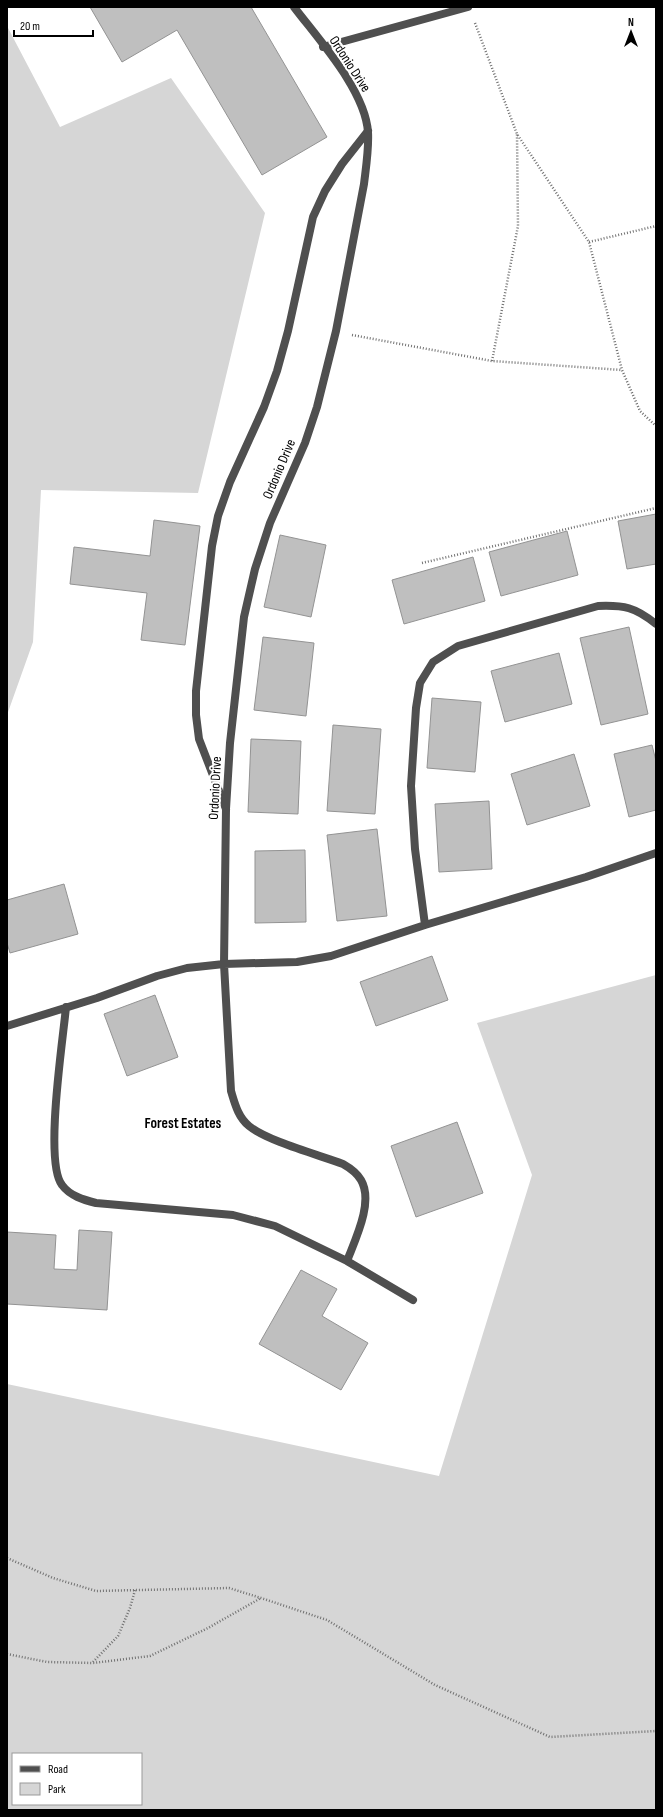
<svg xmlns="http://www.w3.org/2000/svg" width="663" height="1817" viewBox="0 0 663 1817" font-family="'Sofia Sans Condensed',sans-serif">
<rect width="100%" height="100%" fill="#fff"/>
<!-- green -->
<path fill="#d6d6d6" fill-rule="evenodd" d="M7 26 60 127 171 78 265 213 198 493 41 490 33 642 7 715Z
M656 975V1810H7V1384L439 1476 532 1175 477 1023ZM13 1754H141V1804H13Z"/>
<!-- building -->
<path fill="#bfbfbf" stroke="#939393" d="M90 7H251L327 137 262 175 177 30 122 62Z
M656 514V564L627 569 618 521Z
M154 520 200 526 185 645 141 640 147 593 70 584 74 547 150 556Z
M567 531 578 575 501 596 489 552Z
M280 535 326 545 311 617 264 607Z
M473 557 485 601 404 624 392 580Z
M629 627 648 714 601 725 580 638Z
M263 637 314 643 306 716 254 710Z
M559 653 572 704 505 722 491 671Z
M432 698 481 702 475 772 427 768Z
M333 725 381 729 375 814 327 811Z
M251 739 301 741 298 814 248 812Z
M652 745 656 761V810L629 817 614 754Z
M574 754 590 806 527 825 511 774Z
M489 801 492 869 439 872 435 804Z
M377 829 387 916 337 921 327 835Z
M305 850 306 922 255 923V851Z
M64 884 78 934 10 953 7 943V900Z
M432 956 448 1000 376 1026 360 982Z
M155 995 178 1057 127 1076 104 1014Z
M457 1122 483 1193 416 1217 391 1146Z
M79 1230 112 1232 107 1310 7 1304V1232L56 1235 54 1269 77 1270Z
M301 1270 337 1289 322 1316 368 1343 341 1390 259 1344Z"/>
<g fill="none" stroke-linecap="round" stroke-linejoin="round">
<!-- path -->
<path stroke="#717171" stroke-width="2.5" stroke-dasharray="1 2" stroke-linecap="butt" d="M475 23 517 134 589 242 622 370 640 411 656 426
M589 242 656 226
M352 335 492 361 622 370
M492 361 518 226 517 134
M422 563 656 508
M7 1558 53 1578 96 1591 229 1588 261 1598 327 1620 435 1685 550 1737 656 1731
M7 1654 47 1662 93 1663 150 1656 208 1628 261 1598
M93 1662 118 1636 130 1608 135 1590"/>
<!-- service -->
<path stroke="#4f4f4f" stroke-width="8" d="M323 47 468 7
M226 809 199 739 196 715V691L212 546 218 516 230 482 264 407 277 371 288 331 313 217 325 191 342 164 368 131"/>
<!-- minor -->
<path stroke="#4f4f4f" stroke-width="8" d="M294 7C319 40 365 90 368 132 369 149 366 167 364 184L336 331 317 407 305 443 270 523 255 569 244 617 230 743 226 809 224 964 231 1091C235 1104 238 1117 249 1126 267 1141 319 1155 343 1164 350 1168 357 1173 361 1180 374 1202 355 1240 347 1261
M425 925 415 849 411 786 416 708 420 683 433 662 458 646 598 606C624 605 635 607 656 624
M66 1007C63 1040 44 1162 62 1185 70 1196 84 1200 96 1203L233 1215 275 1226 347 1261 413 1300
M7 1026 97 998 157 976 187 968 224 964 297 962 331 956 425 925 586 877 656 853"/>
</g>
<g text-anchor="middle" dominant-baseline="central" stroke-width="4" stroke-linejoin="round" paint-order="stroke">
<!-- street labels -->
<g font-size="14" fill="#000" stroke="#fff">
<text transform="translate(350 64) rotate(57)">Ordonio Drive</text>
<text transform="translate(279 469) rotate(-67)">Ordonio Drive</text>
<text transform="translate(215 788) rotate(-87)">Ordonio Drive</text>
</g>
<!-- neighbourhood labels -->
<g font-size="15" font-weight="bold" fill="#000" stroke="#fff">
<text x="183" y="1123">Forest Estates</text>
</g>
</g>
<!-- border -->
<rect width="663" height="1817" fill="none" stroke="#000000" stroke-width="16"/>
<!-- legend -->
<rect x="12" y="1753" width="130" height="52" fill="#ffffff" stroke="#999999"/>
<rect x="20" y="1766" width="20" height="6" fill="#4f4f4f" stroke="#999999"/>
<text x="48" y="1773" font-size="12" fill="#000000">Road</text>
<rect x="20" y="1783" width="20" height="12" fill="#d6d6d6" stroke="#999999"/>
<text x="48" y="1793" font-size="12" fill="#000000">Park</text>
<!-- north arrow -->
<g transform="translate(631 32)" stroke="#ffffff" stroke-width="3" paint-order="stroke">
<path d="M0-3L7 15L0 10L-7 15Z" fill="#000000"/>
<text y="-6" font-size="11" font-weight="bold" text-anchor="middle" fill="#000000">N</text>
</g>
<!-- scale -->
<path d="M14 30v6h79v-6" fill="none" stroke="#000000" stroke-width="2"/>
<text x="20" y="30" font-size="12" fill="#000000" stroke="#ffffff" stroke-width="3" paint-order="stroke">20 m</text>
</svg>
